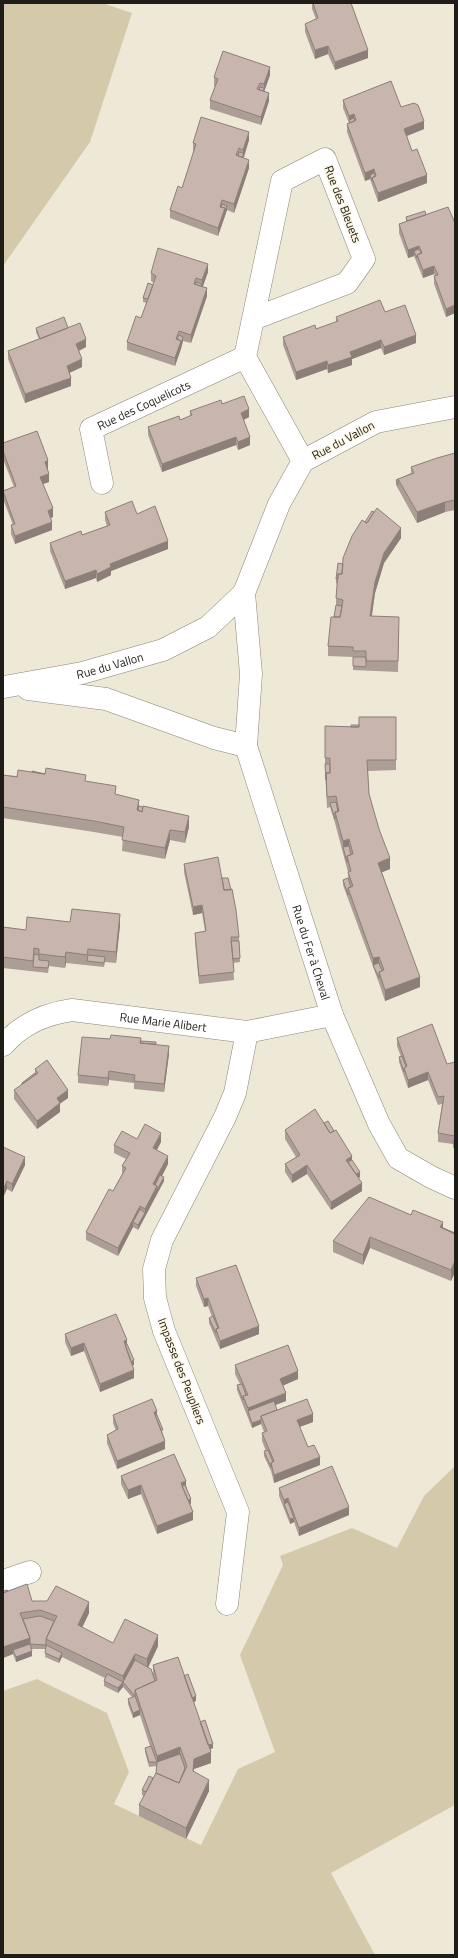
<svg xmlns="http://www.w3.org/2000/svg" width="458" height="1958" viewBox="0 0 458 1958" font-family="'Titillium Web',sans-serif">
<rect width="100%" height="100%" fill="#eee8d7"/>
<!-- green -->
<path fill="#d4caab" d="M3 3H102L132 13 90 142 3 266Z
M455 1466V1800L453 1806 331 1873 375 1955H3V1691L37 1679 107 1713 129 1772 114 1804 201 1845 238 1769 275 1752 240 1655 283 1565 280 1556 352 1528 397 1548 424 1496Z"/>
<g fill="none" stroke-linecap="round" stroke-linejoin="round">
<defs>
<g id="minor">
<path d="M253 319 347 283 364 259 325 159 282 181 245 357 303 461"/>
<path id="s1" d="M455 407 376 422 303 461 279 504 244 593 251 674 246 746 332 1015 379 1124 398 1158 431 1177 455 1188"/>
<path id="s2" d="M102 483 91 429 245 357"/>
<path id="s3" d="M4 687 82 673 163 650 208 627 244 593"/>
<path d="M28 689 106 699 214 738 246 746"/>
<path id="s4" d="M3 1045C22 1024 44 1014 72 1010L247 1032 332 1015"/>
<path d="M3 1581 30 1572"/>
<path d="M227 1604 238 1512 164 1331 155 1298 154 1269 162 1240 225 1117 235 1093 247 1032"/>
</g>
</defs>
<!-- minor casing -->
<use href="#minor" stroke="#8a8575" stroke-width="23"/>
<!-- minor -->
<use href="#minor" stroke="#fff" stroke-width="22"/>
</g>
<!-- wall -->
<path fill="#ac9d96" d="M312 3H351L368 58 335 70 328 54 315 59 305 32V24L316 19 312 9Z
M270 75 264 92 269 101 261 125 210 109V100L215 86H214V77Z
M343 100 401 107 424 129 407 136 412 151 427 183 378 202 370 179 365 181 347 132V124L349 123 343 108Z
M249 140 244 158 249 168 234 213 227 210 218 236 170 218V210L182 188 194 151H193V143Z
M426 215 455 223V314V313L446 317 434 284V276H435L434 274 423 278 414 256 408 258 399 233V224L406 222V217Z
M208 272 203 286 207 296 191 343 183 341 175 366 127 350V342L141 318 147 303 143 302V298L153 285 154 283 151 281V273Z
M385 312 416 343 384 355 381 348 352 359V365L328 373 327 369 296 380 283 345V337L316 329 336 322V317Z
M36 328H68L86 347 79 351 82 367 69 373 71 386 25 403 8 359V351L39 339 36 332Z
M222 404 249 417 244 420 250 445 238 450 236 445 162 472 148 435V427L180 420 190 416V411Z
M3 443 48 469H47L49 482 43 484 53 517 51 518 52 530 15 544 11 534V525H13L3 499V491L14 487 3 459Z
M455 453V510L445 512 417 523 396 485V480L411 473V467Z
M105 512 137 514 168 549 111 571V575L97 582 96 578 65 589 50 551V543L82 535 107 526 105 520Z
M365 522 401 538 384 563 375 593 372 616 399 628 398 672 353 670V657L328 656V646L334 617 336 605V598L337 584 336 583V579L343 564Z
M396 717V770L368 771 369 794 390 869 382 872 420 987 385 1001 379 983 343 885V880L348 878V872L335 823 330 807 327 808 325 769V726L351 727 359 725Z
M3 775 86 781 116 794 139 806 189 827 185 843 170 840 165 859 122 851 123 837 94 832 3 818Z
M184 864 222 878 239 937 240 962 233 963 234 980 199 984 195 941V933L205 931 202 913 193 915 184 872Z
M70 922 120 925 116 963 105 962 104 967 66 963 65 968 49 966 48 973 3 968V927L26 930Z
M95 1038 110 1039 141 1041 156 1045 169 1054 164 1092 134 1089V1083L109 1080 108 1086 78 1083V1075Z
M397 1038 447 1064 455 1062V1149L453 1148V1144L438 1142V1133L442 1104 438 1105 428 1080 408 1088 399 1062V1057H401L397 1046Z
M35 1069 68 1098 60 1103V1112L37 1129 14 1099V1090L22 1085V1083L35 1073Z
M324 1123 352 1160 360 1177 358 1178 362 1191 331 1210 307 1174 292 1183 285 1172V1164L296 1157 285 1139V1130Z
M137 1139 161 1142 157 1150 168 1164 162 1176 164 1181 138 1230 133 1227 118 1256 86 1240V1232L113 1191 122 1174V1166L126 1159 114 1153V1145Z
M3 1147 25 1165 12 1192 7 1189Z
M411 1215 455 1233V1272L451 1281 370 1248 363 1265 333 1252V1241Z
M196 1278 259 1334 220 1349 209 1323V1318L212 1317 208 1306 204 1307 196 1286Z
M65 1334 127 1344 134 1365H132L134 1378 100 1392 84 1351 71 1356 65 1342Z
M235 1365 298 1379 283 1385 286 1401 275 1405 277 1410 313 1422 299 1427 308 1447 320 1465 274 1483 271 1471 264 1456V1451H266L262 1441V1433L264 1432 261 1424 252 1428 237 1390V1385L240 1384 235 1374Z
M113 1415H157L163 1434 165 1449 117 1469 107 1443V1435L116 1431 113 1423Z
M121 1476 186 1485 191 1504H190L193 1520 157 1534 141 1494 128 1499 121 1484Z
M279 1488 349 1515 299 1536 294 1522 290 1524 279 1496Z
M3 1591H8L32 1601 89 1613 82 1628 113 1643 158 1646 148 1667 153 1674V1665L184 1676 196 1701 193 1702 200 1722 213 1748 210 1749 211 1763 194 1769V1772L209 1791 186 1839 139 1816V1805L144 1796 142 1795V1790L153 1778 156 1773 157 1766 149 1767 145 1752V1748L150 1746 140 1715 133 1718 128 1704V1699L132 1697 123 1687 118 1693 104 1686V1681L105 1678 62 1657 59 1663 45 1657 46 1649H31L32 1656 16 1662 13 1654 3 1658Z"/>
<!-- shaded-wall -->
<path fill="#8c7f7a" d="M328 46V54L315 59V50Z
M368 50V58L335 70V62Z
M270 67V75L264 92V84Z
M269 93V101L261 125V117Z
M354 114V123L349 120V116Z
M424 121V129L404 137V129Z
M249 132V140L242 161 243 153V150Z
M249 160V168L234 213V204Z
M374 169V177L370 175V179L365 181V173Z
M427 175V183L378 202V193Z
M227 206V210L218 236V228L225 208Z
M419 246V254L414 251V256L408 258V250Z
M208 264V272L200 294V289L202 284V280Z
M434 266V274L423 278V270Z
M207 288V296L191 343V335Z
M455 305V313L446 317V309Z
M416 335V343L384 355V347Z
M183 337V341L181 349 175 366V358L181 341Z
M86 339V347L76 352V344Z
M381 340V348L352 359V365L328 373V365L350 352Z
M82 359V367L67 374V366Z
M327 361V369L296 380V372Z
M71 378V386L25 403V394Z
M249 409V417L241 421V413Z
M236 437V445L162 472V464Z
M250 437V445L238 450V442Z
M48 460V469L45 471V462Z
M49 474V482L40 485V477Z
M445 502V512L417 523V512Z
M53 508V517L48 519V511Z
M52 522V530L15 544V536Z
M401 528V538L384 563 375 593 370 626V616L375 582 384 553Z
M168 541V549L111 571V575L97 582V574L110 564Z
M96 570V578L65 589V581Z
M139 800V810H137Z
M189 816V827L185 843V832Z
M170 830V840L165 859V848Z
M349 839V850L343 847V841Z
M390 858V869L378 874V863Z
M202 905V913L193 915V907Z
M120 914V925L116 963V952Z
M66 952V963L65 968V957Z
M379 957V968L373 965V958Z
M420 977V987L385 1001V990Z
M169 1046V1054L164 1092V1084Z
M109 1071V1080L108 1086V1078Z
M428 1072V1080L408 1088V1080Z
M68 1090V1098L57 1106V1098Z
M60 1103V1112L37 1129V1121Z
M161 1133V1142L153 1157V1148Z
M168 1156V1164L155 1189 153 1184Z
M352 1156V1164L348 1167 346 1160Z
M25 1157V1165L12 1192V1184Z
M307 1165V1174L292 1183V1175Z
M360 1172V1177L355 1180V1175Z
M164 1177V1181L157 1194V1190Z
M7 1181V1189L3 1198V1190Z
M362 1183V1191L331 1210V1202Z
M157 1186V1194L138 1230V1225L145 1213V1209Z
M140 1206V1214L133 1222V1227L118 1256V1248Z
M443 1222V1233L440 1227Z
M370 1237V1248L363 1265V1255Z
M455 1261V1272L451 1281V1270Z
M208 1298V1306L204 1307V1299Z
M259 1326V1334L220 1349V1341Z
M127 1340V1349L124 1341Z
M84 1343V1351L71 1356V1348Z
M134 1360V1365L130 1367V1362Z
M134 1370V1378L100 1392V1384Z
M298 1371V1379L280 1387V1379Z
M286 1393V1401L249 1415 248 1411V1408Z
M157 1411V1419L154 1412Z
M313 1414V1422L297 1428V1420Z
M261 1420V1424L252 1428V1423Z
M165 1441V1449L117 1469V1461Z
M320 1457V1465L274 1483V1475Z
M186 1481V1489L182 1491 181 1483Z
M141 1485V1494L128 1499V1490Z
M288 1498V1507L284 1504V1500Z
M191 1499V1504L187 1506V1501Z
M349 1507V1515L299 1536V1528Z
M193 1512V1520L157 1534V1526Z
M294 1518V1522L290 1524V1519Z
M89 1602V1613L78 1636V1625Z
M158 1635V1646L147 1670V1659Z
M30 1638V1649L13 1650V1654L3 1658V1647Z
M32 1651V1656L16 1662V1657Z
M62 1653V1657L59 1663V1659Z
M135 1654V1664L123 1682V1676Z
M123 1682V1687L118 1693V1688Z
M196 1696V1701L190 1704V1699Z
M140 1710V1715L133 1718V1713Z
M213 1744V1748L206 1751V1746Z
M180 1747V1758L157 1766V1756Z
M211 1752V1763L194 1769 193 1782V1771L194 1759Z
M209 1780V1791L186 1839V1828Z"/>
<!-- building -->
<path fill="#c8b6ae" stroke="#8c7f7a" d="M313 3H351L368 50 335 62 328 46 315 50 305 24 318 18Z
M223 51 270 67 264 84 260 83 257 89 269 93 261 117 210 100 218 79 214 77Z
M391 81 401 107 414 103 418 105 424 121 404 129 412 151 417 149 427 175 378 193 372 178 376 176 374 169 365 173 347 124 356 120 354 114 349 116 343 100Z
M260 87 264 88 263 91 259 90Z
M201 117 249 132 243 150 239 148 236 155 249 160 234 204 222 200 220 207 225 208 218 228 170 210 178 186 182 188 196 144 193 143Z
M354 118 355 121 350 123 349 120Z
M239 152 243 153V157L238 156Z
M374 173 375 176 372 178V181L370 175Z
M222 204 227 206 225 212V208L221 207Z
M448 207 455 223V305L446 309 434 276 438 275 434 266 423 270 417 255 422 253 419 246 408 250 399 224Z
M425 211 426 215 407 221 406 217Z
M158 248 208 264 202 280 196 278 194 284 207 288 191 335 179 331 176 339 181 341 175 358 127 342 136 316 141 318 149 296 156 276 151 273Z
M419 249 421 253 417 255V258L414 251Z
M196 282 202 284 201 286 195 284Z
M148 283 153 285 148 299 143 298Z
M380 300 385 312 405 305 416 335 384 347 381 340 350 352 352 357 328 365 327 361 296 372 283 337 315 325 316 329 338 321 336 317Z
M64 317 68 328 40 339 36 328Z
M80 323 86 339 76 344 82 359 67 366 71 378 25 394 8 351Z
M179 335 183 337 181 344V341L177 339Z
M244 396 249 409 241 413 250 437 238 442 236 437 162 464 148 427 179 416 180 420 192 415 190 411 221 400 222 404Z
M37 431 48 460 45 462 49 474 40 477 53 508 48 511 52 522 15 536 11 525 15 524 3 491 16 486 3 451V443Z
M455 453V500L445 502 417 512 398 479 414 473 411 467 437 458Z
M398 479V485L396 480Z
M132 501 137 514 155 506 168 541 110 564 111 567 97 574 96 570 65 581 50 543 81 531 82 535 110 525 105 512Z
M377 508 401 528 384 553 375 582 370 616 399 617 398 661H366V651H353V647L328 646 331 617H340L343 600 336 598 338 574H342L343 558 352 536 362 520 367 523Z
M372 511 374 512 367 523 365 522Z
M338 563 343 564 342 574H338V579H336Z
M336 605 342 606 340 617H334Z
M353 657H366V667L353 666Z
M359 717H396V760H367L369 794 379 829 390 858 378 863 420 977 385 990 379 972 384 970 379 957 373 958 348 888 353 886 348 872 351 871 347 856 353 854 349 839 343 841 335 812 339 811 336 796 327 797 326 773H330V758H325V726L359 727Z
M351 725H359V727H351Z
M325 764H330V773H326V780Z
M46 768 86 775 85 781 116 786 115 794 139 800 137 810 142 812 143 806 189 816 185 832 170 830 165 848 122 840 124 827 94 821 3 807V775L17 777 18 770 45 774Z
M32 771 45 774 32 772Z
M336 802 338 812H335V819L330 803Z
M139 806 143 807 142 812 138 810Z
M349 846 351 855 347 856V862L343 847Z
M218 857 224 890 232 889 236 910 239 937H231L234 972 199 976 195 933 206 931 204 917 202 905 193 907 184 864Z
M222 878H228L231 890H224Z
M348 878 351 887 348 888V895L343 880Z
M72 909 120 914 116 952 88 949 87 955 66 952 65 957 39 954V949L34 948 33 961 3 957V927L26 930 27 917 70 922Z
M231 941H239L240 958 233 959Z
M34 954 39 955V960L49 961 48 968 33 967Z
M88 955 105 957 104 963 87 961Z
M379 963 382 971 379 972V978L373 965Z
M432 1024 447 1064 455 1062V1136L438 1133 444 1096 438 1097 428 1072 408 1080 404 1068 407 1066 397 1038Z
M111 1035 141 1038 140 1043 169 1046 164 1084 134 1081 135 1075 109 1071 108 1078 78 1075 82 1037 110 1039Z
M141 1041 156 1042V1044L140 1043Z
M402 1056 406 1067 404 1068V1072L399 1057Z
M47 1060 68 1090 57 1098 60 1103 37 1121 14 1090 38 1073 35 1069Z
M35 1073 36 1074 22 1084V1083Z
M315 1109 330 1133 336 1130 352 1156 346 1160 362 1183 331 1202 307 1165 292 1175 285 1164 300 1155 285 1130Z
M328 1121 334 1131 330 1133 324 1123Z
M145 1124 161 1133 153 1148 168 1156 153 1184 157 1186 145 1209 140 1206 118 1248 86 1232 109 1189 113 1191 126 1168 122 1166 130 1153 114 1145 122 1131 137 1139Z
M454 1140H455V1144H453Z
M3 1147 25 1157 12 1184 7 1181 3 1190Z
M352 1160 360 1172 356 1174 348 1162Z
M160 1175 164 1177 157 1190V1186L155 1185Z
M369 1197 411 1215 413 1210 443 1222 440 1227 455 1234V1261L451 1270 370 1237 363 1255 333 1241Z
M140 1209 145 1213 138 1225 133 1222Z
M443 1228 455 1233V1234Z
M236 1265 259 1326 220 1341 216 1329 219 1328 208 1298 204 1299 196 1278Z
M116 1314 127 1340 124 1341 134 1370 100 1384 84 1343 71 1348 65 1334Z
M213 1316 218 1328 216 1329V1333L209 1318Z
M127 1344 134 1360 131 1362 125 1345Z
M288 1345 298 1371 280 1379 286 1393 248 1408 243 1396 248 1395 235 1365Z
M242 1384 246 1395 243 1396V1400L237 1385Z
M152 1399 157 1411 154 1412 165 1441 117 1461 107 1435 118 1429 113 1415Z
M307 1399 313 1414 297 1420 308 1447 314 1445 320 1457 274 1475 271 1463 274 1461 262 1433 267 1431 261 1416Z
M274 1401 277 1410 261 1416V1420L252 1423 248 1411Z
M155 1415H157L163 1430H161Z
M268 1450 273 1462 271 1463V1467L264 1451Z
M174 1454 186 1481 181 1483 193 1512 157 1526 141 1485 128 1490 121 1476Z
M332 1466 349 1507 299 1528 288 1498 284 1500 279 1488Z
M185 1485 191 1499 188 1500 182 1486Z
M288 1502 294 1518 290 1519 284 1504Z
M27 1584 32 1601H47L56 1586 89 1602 78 1625 113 1643 125 1619 158 1635 147 1659 135 1654 123 1676 46 1639 57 1616 40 1610 20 1613 30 1638 3 1647V1593Z
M7 1590 8 1591 3 1593V1591Z
M40 1616 54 1621 46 1639V1645L30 1644V1638L23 1619Z
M30 1644 32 1651 16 1657 13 1650Z
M46 1645 62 1653 59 1659 45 1653Z
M178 1657 211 1752 194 1759 193 1771 209 1780 186 1828 139 1805 156 1773 179 1783 187 1766 180 1747 157 1756 135 1690 157 1680 153 1665Z
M135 1660 151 1669 155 1681 135 1690V1696L123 1682 118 1688 104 1681 107 1674 123 1682Z
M188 1674 196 1696 192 1698 184 1676Z
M135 1696 140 1710 133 1713 128 1699Z
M205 1720 213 1744 208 1745 200 1722Z
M151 1746 157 1762H149L145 1748Z
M180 1754 185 1768 179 1783 156 1773 157 1762Z
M149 1776 153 1778 146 1792 142 1790Z"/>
<g text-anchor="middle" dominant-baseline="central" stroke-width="3" stroke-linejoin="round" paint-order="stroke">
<!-- street labels -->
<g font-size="12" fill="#1f1d17" stroke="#fcf6e4">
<text transform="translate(343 204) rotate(69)">Rue des Bleuets</text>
<text stroke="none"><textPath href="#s2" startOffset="113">Rue des Coquelicots</textPath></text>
<text transform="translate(343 440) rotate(-28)">Rue du Vallon</text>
<text stroke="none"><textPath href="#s3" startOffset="108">Rue du Vallon</textPath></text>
<text stroke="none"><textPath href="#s1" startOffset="678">Rue du Fer à Cheval</textPath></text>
<text stroke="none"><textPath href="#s4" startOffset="171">Rue Marie Alibert</textPath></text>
<text transform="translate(182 1371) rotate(69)">Impasse des Peupliers</text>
</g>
</g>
<!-- border -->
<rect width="458" height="1958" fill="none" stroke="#1f1d17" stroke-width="8"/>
</svg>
